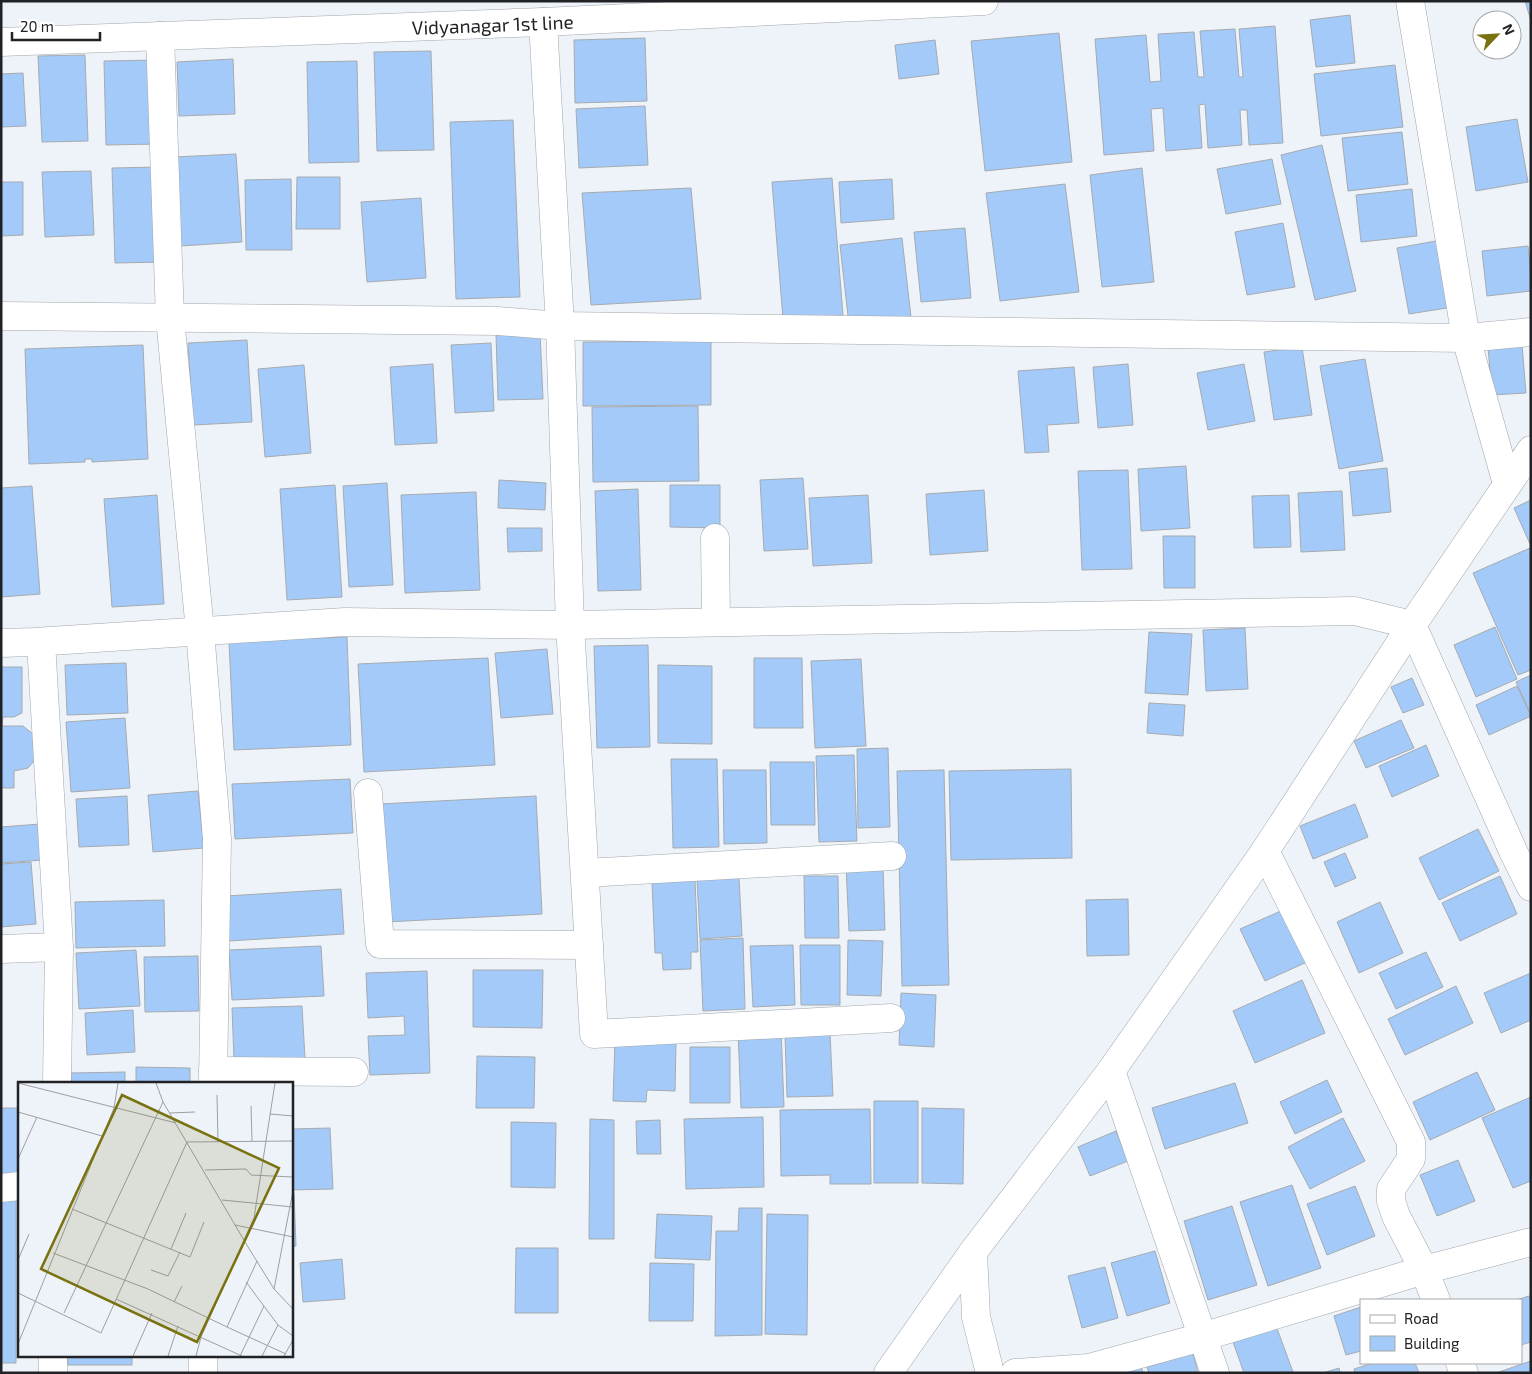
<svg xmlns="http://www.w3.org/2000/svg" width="1532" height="1374" viewBox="0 0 1532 1374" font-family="'Exo 2',sans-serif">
<rect width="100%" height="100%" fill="#eef3f9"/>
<!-- building -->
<path fill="#a3caf8" stroke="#a6abb0" d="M1525 1H1531V21Z
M1350 15 1355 63 1316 67 1310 20Z
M1275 26 1283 143 1249 145 1247 110H1240L1242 145 1208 148 1205 104 1199 105 1202 148 1166 151 1163 108 1151 109 1154 151 1104 155 1095 39 1146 35 1150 82 1161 81 1158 34 1194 32 1198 77H1204L1200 31 1235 29 1239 77H1243L1239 29Z
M1059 33 1072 162 985 171 971 41Z
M645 38 647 101 575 103 574 40Z
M935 40 939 74 899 79 895 45Z
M431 51 434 150 377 151 374 52Z
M85 55 88 141 42 142 38 56Z
M233 59 235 114 179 116 177 62Z
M157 60 159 144 106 145 104 61Z
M357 61 359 162 309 163 307 62Z
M1395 65 1403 127 1321 136 1314 74Z
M23 73 26 126 1 127V74Z
M645 106 648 165 579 168 576 109Z
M1517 119 1528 182 1476 191 1466 127Z
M513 120 520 297 456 299 450 122Z
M1402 132 1408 184 1348 191 1342 138Z
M1322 145 1356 291 1315 300 1281 155Z
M236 154 242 242 181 246 175 157Z
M1272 159 1281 204 1226 214 1217 169Z
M160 167 163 262 115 263 112 168Z
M1142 168 1154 282 1102 287 1090 175Z
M91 171 94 235 45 237 42 172Z
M297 177H340V229H296Z
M832 178 843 315 783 319 772 182Z
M291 179 292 250H246L245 180Z
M892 179 894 219 841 223 839 182Z
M1 182H23V235L1 236Z
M1065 184 1079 292 1000 301 986 193Z
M691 188 701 299 591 305 582 193Z
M1412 189 1417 236 1361 242 1356 195Z
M421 198 426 278 367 282 361 202Z
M1283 223 1295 287 1247 295 1235 232Z
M965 228 971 298 921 302 914 232Z
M902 238 911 317 849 325 840 245Z
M1441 240 1453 307 1409 314 1397 248Z
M1528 246 1531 272V291L1487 296 1482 251Z
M540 332 543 399 498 400 496 334Z
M247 340 252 422 193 425 188 343Z
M711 341V405L583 406V342Z
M491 343 494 411 455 413 451 345Z
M1522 344 1526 393 1492 395 1488 347Z
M143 345 148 459 92 462V459H85V462L29 464 25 349Z
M1302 347 1312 415 1274 420 1264 352Z
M1365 359 1383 461 1339 469 1320 366Z
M433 364 437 443 395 445 390 367Z
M1128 364 1133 425 1098 428 1093 367Z
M1244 364 1255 421 1208 430 1197 373Z
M304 365 311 453 265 457 258 369Z
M1074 367 1079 423 1047 425 1049 452 1025 453 1018 371Z
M698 406 699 481 593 482 592 407Z
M1186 466 1190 528 1141 531 1138 469Z
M1387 468 1391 512 1353 516 1349 472Z
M1128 470 1132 569 1082 570 1078 471Z
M803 478 808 549 764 551 760 480Z
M499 480 546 483 545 510 498 508Z
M387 483 393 585 349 587 343 486Z
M335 485 342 597 287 600 280 489Z
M670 485H720V528L670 527Z
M32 486 40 594 1 597V488Z
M638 489 641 590 598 591 595 491Z
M984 490 988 551 930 555 926 494Z
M1342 491 1345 550 1301 552 1298 493Z
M476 492 480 590 405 593 401 495Z
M157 495 164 604 112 607 104 499Z
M868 495 872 563 813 566 809 498Z
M1289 495 1291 547 1254 548 1252 496Z
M1531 500V544H1530L1514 508Z
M507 528H542V551L508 552Z
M1163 536H1195V588H1164Z
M1530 548 1531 670 1518 675 1473 573Z
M1495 627 1517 679 1476 697 1454 645Z
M1245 628 1248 689 1206 691 1203 630Z
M1149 632 1192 634 1188 695 1145 693Z
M347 637 351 745 234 750 229 641Z
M648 645 650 747 597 748 594 646Z
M547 649 553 714 501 718 495 653Z
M488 658 495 765 364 772 358 664Z
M754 658H802L803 728H754Z
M861 659 866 746 815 748 811 661Z
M126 663 128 713 67 715 65 665Z
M658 665 712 666V744L658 743Z
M1 667H22V713L14 717H3L2 726H23L33 734 34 761 28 768 14 771V788H1Z
M1531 675V715L1516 682Z
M1412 678 1424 705 1403 713 1391 687Z
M1517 686 1531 716 1489 735 1476 705Z
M1149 703 1185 705 1183 736 1147 733Z
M125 718 130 788 71 792 66 722Z
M1401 720 1414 748 1366 768 1354 741Z
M1426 745 1439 776 1392 797 1379 766Z
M888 748 890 827 858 828 857 749Z
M854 755 857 841 819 842 816 756Z
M671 759H717L719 847 673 848Z
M770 762H814L815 825H771Z
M1071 769 1072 858 951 860 949 771Z
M723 770H766L767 843 724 844Z
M944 770 949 985 902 986 897 771Z
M350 779 353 833 235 839 232 784Z
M198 791 204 848 153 852 148 795Z
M127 796 129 845 79 847 76 799Z
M536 796 542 914 386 922 379 804Z
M1355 804 1368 837 1313 859 1300 826Z
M40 824 43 860 1 863V827Z
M1478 829 1499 871 1439 900 1419 858Z
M1345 853 1356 878 1335 887 1324 862Z
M31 862 36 924 1 927V864Z
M883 865 885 930 849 931 846 866Z
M804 876H838L839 938H805Z
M1500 876 1517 914 1460 941 1442 903Z
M739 877 742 936 700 939 697 879Z
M695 880 698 952H691V969L663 970 662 953H655L652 882Z
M341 889 344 934 229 941 226 896Z
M1128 899 1129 955 1087 956 1086 900Z
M164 900 165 946 76 948 75 902Z
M1380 902 1403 953 1359 973 1337 922Z
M1283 910 1307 962 1265 981 1240 929Z
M743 938 745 1009 703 1011 700 940Z
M848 940 883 941 881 996 847 995Z
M793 945 795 1005 753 1007 750 946Z
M800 945H840V1005H801Z
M321 946 324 996 232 1000 229 950Z
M136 950 140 1006 79 1009 76 953Z
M1426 952 1443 987 1396 1009 1379 973Z
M198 956 199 1011 145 1012 144 957Z
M473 970H543L542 1028 473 1027Z
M427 971 430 1073 370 1075 368 1036 405 1035 404 1016 368 1018 366 973Z
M1531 973V1020L1501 1033 1484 993Z
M1302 980 1325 1033 1255 1063 1233 1011Z
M1456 986 1473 1023 1405 1055 1388 1019Z
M901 993 936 995 934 1047 899 1045Z
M302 1006 305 1058 234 1060 232 1008Z
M133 1010 135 1052 87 1055 85 1013Z
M781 1028 784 1107 741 1108 738 1030Z
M830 1033 833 1096 787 1097 785 1034Z
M615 1041 676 1043 675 1091 647 1090 646 1102 613 1101Z
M690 1047H730V1103H690Z
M477 1056 535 1057 534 1108H476Z
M136 1067 190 1068V1083H136Z
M125 1072V1083H71V1073Z
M1477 1072 1495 1110 1430 1140 1413 1102Z
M1327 1080 1342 1112 1295 1134 1280 1102Z
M1235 1083 1248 1123 1165 1149 1152 1108Z
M1531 1097V1181L1513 1188 1482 1118Z
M874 1101H918V1183H874Z
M1 1108H19V1181L1 1182Z
M922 1108 964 1109 963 1184 922 1183Z
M870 1109 871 1184H830V1175L781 1176 780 1110Z
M763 1117 764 1187 686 1189 684 1119Z
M1343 1118 1365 1161 1310 1189 1288 1147Z
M590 1119 614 1120V1239H589Z
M660 1120 661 1154H637L636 1121Z
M511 1122 556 1123 555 1188 511 1187Z
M330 1128 333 1189 291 1190V1129Z
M1116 1131 1128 1161 1090 1176 1078 1147Z
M1458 1160 1475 1201 1437 1216 1420 1175Z
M1292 1185 1321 1268 1268 1286 1240 1202Z
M1355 1186 1375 1236 1327 1255 1307 1204Z
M1 1192H16V1363H1Z
M291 1193H294L296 1246 291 1247Z
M1232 1206 1257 1285 1208 1300 1184 1221Z
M739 1208H762V1335L715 1336 716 1231H738Z
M657 1214 712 1216 710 1260 655 1258Z
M767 1214 808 1215 807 1335 765 1334Z
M516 1248H558V1313H515Z
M1155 1251 1170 1303 1127 1316 1111 1263Z
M342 1259 345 1299 303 1302 300 1263Z
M650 1263 694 1264 693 1321H649Z
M1105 1267 1118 1318 1082 1328 1068 1276Z
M1529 1296 1531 1301V1342L1521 1345V1300H1516Z
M1361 1307V1351L1346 1355 1334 1316Z
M1275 1323 1293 1372 1244 1373 1232 1339Z
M1193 1353 1198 1373H1149L1147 1367Z
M67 1355H132V1365H68Z
M1531 1361V1373H1496Z
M1373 1363H1415L1419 1373H1355L1354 1369Z
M1141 1366 1143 1373H1119Z
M1339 1368 1340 1373H1323Z"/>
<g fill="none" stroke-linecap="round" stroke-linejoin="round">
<defs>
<g id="street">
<path d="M1410 1 1466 338 1507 484"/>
<path d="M543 22 560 326 570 625 594 1034 891 1018"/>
<path d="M160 36 170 318 200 631 217 839 213 1083"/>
<path id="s1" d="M1 42 543 22 984 1"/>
<path d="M1 316 498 321 560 326 1466 338 1531 332"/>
<path d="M715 538 716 622"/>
<path d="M41 642 59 947 57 1083"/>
<path d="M1 643 34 642 345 622 570 625 1355 611 1412 625 1514 853 1531 887"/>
<path d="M368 793 380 944 589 945"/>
<path d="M1265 851 1411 1142V1159L1391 1189V1201L1396 1216 1424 1270 1436 1300"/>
<path d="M585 873 892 856"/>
<path d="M1 949 59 947"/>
<path d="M213 1071 354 1072"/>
<path d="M1111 1071 1215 1373"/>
<path d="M1 1188 19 1186"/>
<path d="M973 1252 976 1317 990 1373"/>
<path d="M1460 1363 1464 1373"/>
<path d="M53 1373V1355"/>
<path d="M203 1373V1355"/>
<path d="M1015 1373 1089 1368 1202 1337 1424 1270 1531 1242"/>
</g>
<path id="secondary" d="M888 1373 973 1252 1111 1071 1265 851 1412 625 1531 450"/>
</defs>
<!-- street casing -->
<use href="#street" stroke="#a1a6ac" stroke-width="29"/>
<!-- secondary casing -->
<use href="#secondary" stroke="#a1a6ac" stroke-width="29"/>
<!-- street -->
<use href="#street" stroke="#fff" stroke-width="28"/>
<!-- secondary -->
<use href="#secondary" stroke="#fff" stroke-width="28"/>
</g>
<g text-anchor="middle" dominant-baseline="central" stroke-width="4.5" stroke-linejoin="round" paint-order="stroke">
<!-- street labels -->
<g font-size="19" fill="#212225" stroke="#fff">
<text stroke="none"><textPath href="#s1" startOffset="492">Vidyanagar 1st line</textPath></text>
</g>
</g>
<!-- overview -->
<g transform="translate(18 1082)">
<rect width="275" height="275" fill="#eef3f9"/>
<path fill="none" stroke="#9c9fa4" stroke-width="1" d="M0 1 158 41M138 1 145 20 227 160 256 207 275 227M199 13 200 60M233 24 234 59M0 30 84 54M152 31 177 30M252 32 275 34M0 77 19 35M187 88 228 87 233 93 275 95M204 118 275 125M54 127 172 175 186 140M217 143 275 155M153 167 168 131M35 171 130 207 209 245 239 179M0 178 11 152M133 188 150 194 162 170M228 200 260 243 275 254M256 207 275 109M0 211 83 251 169 60 275 59M98 217 224 274M156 220 164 204M46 231 145 20M209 245 268 272M0 262 96 26 100 1M115 274 134 231M150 274 160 244M178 274 183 255 236 136 257 1M222 274 246 224M244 274 260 243M266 274 275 258"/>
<path fill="#7a7111" fill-opacity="0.15" stroke="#7a7111" stroke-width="2.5" d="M104 13 261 86 179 260 23 187Z"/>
<rect width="275" height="275" fill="none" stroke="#212225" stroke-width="2.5"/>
</g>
<!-- border -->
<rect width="1532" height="1374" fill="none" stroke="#212225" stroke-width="5"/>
<!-- legend -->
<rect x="1360" y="1299" width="162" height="65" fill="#ffffff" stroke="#a6a7a8"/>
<rect x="1370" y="1315" width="25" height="8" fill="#ffffff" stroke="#a6a7a8"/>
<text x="1404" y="1324" font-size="15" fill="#212225">Road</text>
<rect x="1370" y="1336" width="25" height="15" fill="#a3caf8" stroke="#a6a7a8"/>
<text x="1404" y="1349" font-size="15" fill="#212225">Building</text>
<!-- north arrow -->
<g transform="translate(1497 35) rotate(65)"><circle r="24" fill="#ffffff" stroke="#a6a7a8"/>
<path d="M0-4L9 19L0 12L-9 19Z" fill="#7a7111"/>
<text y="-8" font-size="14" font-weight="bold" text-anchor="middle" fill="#212225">N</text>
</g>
<!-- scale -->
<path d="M12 32v8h88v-8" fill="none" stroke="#212225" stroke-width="2.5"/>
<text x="20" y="32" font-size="15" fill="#212225" stroke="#ffffff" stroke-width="4" paint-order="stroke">20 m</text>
</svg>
